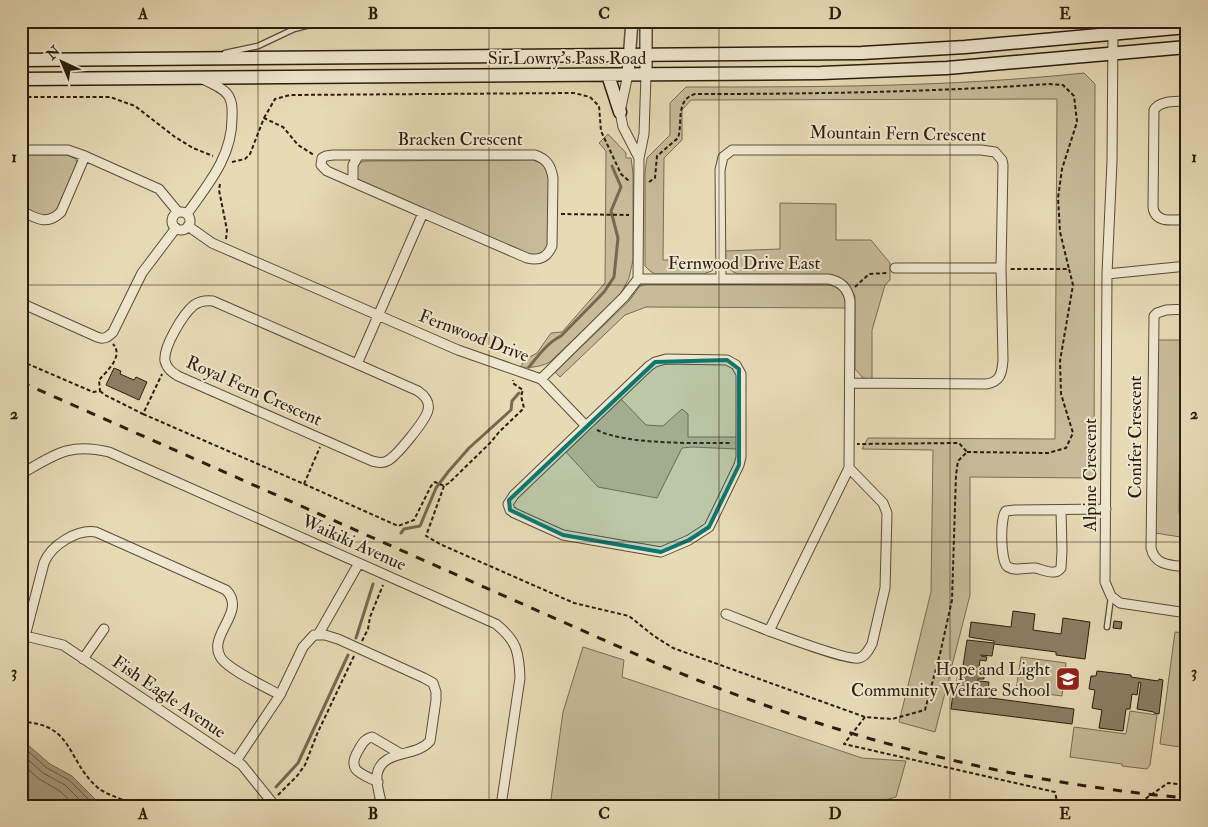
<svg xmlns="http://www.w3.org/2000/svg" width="1208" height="827" viewBox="0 0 1208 827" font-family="'IM FELL Double Pica',serif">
<rect width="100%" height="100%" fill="#e7dbb6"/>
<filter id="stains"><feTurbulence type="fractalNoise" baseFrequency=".004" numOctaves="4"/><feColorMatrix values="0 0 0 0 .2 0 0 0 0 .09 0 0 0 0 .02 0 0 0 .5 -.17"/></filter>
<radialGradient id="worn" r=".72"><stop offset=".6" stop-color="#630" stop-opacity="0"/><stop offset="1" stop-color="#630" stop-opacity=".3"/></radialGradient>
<!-- green -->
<path fill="#c7bb99" stroke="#7a6c54" d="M1084 73 1095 84 1094 478 970 477V595L935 732 899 722 931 592 933 450 862 449 868 438 1055 439 1057 99 691 100 682 110V140L664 158 663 260 717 261 712 271 703 274H655L650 271 645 266V173L647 158 670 135V103L686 87C818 87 951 87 1084 73Z
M608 134 626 153V158H631L633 173V260L629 278 620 295 551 361C543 367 530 368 520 367L526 359 537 353 551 333 562 332 605 283 606 151 599 143Z
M21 155H67L76 159 77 166 55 213 43 217 21 207Z
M533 160 543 164 549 176 548 244C544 254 538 255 529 255L361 181 356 176C355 168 357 162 366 161Z
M780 203 836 204V240H871L890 263V280L885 285 872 330V379L863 378 855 369V296L847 282 832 275 738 274C726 270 725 262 725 251L780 249Z
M647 284 830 285C843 289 845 296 846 308L646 307 625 315 560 377 555 372 629 301 640 286Z
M1156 340H1180V410H1187V420L1180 421 1179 513H1187V538L1155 533Z
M621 399 646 425 663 426 682 409 688 414V437H737V449L692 447 682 448 657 498 598 487 566 452Z
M1175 632 1187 633V748L1160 744Z
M583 647 624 660 622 677 862 758 906 761 896 797 863 806H550L563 712Z
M1021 657 1066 663 1062 696 1016 690Z
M1130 711 1157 715 1150 765 1147 769 1122 766V764L1070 757 1074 727 1126 734Z"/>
<!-- water -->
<path fill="#a79a7d" stroke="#766851" d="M21 739 50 764 72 776 102 806H21Z"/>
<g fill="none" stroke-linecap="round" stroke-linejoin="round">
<!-- shore -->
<path stroke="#6a5b46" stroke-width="1" d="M21 745 47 768 69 780 95 806
M21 753 43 773 65 785 86 806
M21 763 39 779 60 791 75 806"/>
<!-- stream -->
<path stroke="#766851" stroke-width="3" d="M529 367C538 356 547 343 561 336L604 292 614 277 618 238 611 211 621 187 612 166
M401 533 404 529 420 526 436 488 448 472 469 448 511 410 512 401 519 393
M356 638 373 584
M276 787 298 763 348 655
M254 806 258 802"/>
</g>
<!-- building -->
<path fill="#8d7f65" stroke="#2c1c0e" d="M114 368 121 371 120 374 134 380 136 377 147 382 139 400 106 385Z
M1013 611 1035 614 1033 630 1061 634 1063 618 1090 622 1085 659 1056 655V652L994 644 992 656 981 655V656L987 657 986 661 980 660 978 674 984 675V679H978V681L989 682 987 695 955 691 957 678 961 679 967 640 994 643V641L969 637 971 622 1011 627Z
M1114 621 1122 622 1121 629 1113 628Z
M1097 671 1131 675V677L1158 681 1159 679 1163 680 1159 714 1154 713V712L1137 709 1141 683 1139 682 1137 695 1132 694 1130 709H1126L1123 731 1099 728 1102 710 1092 708 1095 690 1089 689 1091 676H1096Z
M953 693 1074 709 1072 724 951 709Z"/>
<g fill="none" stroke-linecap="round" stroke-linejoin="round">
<defs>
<path id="service" d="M225 53 258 46 294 29 314 24 398 23
M1107 627 1111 597"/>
<path id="minor" d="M1113 34 1112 161 1107 274 1105 582 1111 596 1120 603 1187 613
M628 74 620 112 623 127 639 158
M1187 101C1176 102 1160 100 1154 110L1153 207C1155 224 1174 220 1187 219
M21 150H68L85 156 159 189 178 212
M353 182V165L358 156
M21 211C36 218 47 226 61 212L85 156
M172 221a9 9 0 1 1 18 0a9 9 0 1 1-18 0Z
M187 214C208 184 232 157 232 118 232 112 233 105 230 99 227 89 212 84 203 79
M188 226 212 243 458 350 541 379 586 426 649 366 655 362 666 359 727 360 736 365 741 374V457L739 465 709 527 689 540 661 552 563 535 514 513 510 510 508 504 514 495 586 426
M895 268H1001
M1107 274 1187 266
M721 278 720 170 723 157 732 150H981L995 152 1002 160 1003 165 1001 268 1003 360C1002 374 1000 382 986 384L850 383
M638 279H828C840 281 848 288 850 301L849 468 769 631C783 636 848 661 859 658 866 656 869 649 872 644L885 588 887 513 883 503 849 468
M21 303 97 337C104 340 108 337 113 332L142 273 176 228
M1187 309 1166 310 1157 313 1154 316V320L1151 548C1155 566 1171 565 1187 567
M357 364 213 301C206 300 200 301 194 305 183 314 163 347 165 361 167 369 172 372 178 376L372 461C377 462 382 464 387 461 396 457 426 420 428 410 430 402 424 395 418 391L357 364 423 213 327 171 321 165 322 158 326 156 333 155H535C547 159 551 166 553 178L552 246C547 258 539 261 527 258L423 213
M541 379 624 297 638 279 639 158 644 134 646 75
M21 474C54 455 69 442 109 452L496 624C517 641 519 652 520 678L501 806
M1061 510 1062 551 1061 568C1058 571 1058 572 1054 572 1048 573 1041 569 1035 568 1026 567 1016 572 1008 567 1000 562 1000 517 1006 511L1015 510 1106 509
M726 614 769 631
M21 635 63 645 236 761 242 765 275 806
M318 635 359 563
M25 636 44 563C51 545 77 529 96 532L226 590C248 612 206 635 221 658 229 670 266 687 280 695
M83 659 104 629
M236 761 280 695 303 647 314 635H325L338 639 424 678 433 683 436 692V700L430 741C416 758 381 749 377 775 376 785 380 796 382 806
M378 782C362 774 346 771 358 751 362 744 364 739 372 737L401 754"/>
<path id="tertiary" d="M628 74 632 21
M646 75V21"/>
<path id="secondary" d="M21 60 862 53 965 47 1187 27
M608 75 620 112
M21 79 821 73 947 68 1187 47"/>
</defs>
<!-- service casing -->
<use href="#service" stroke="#5b4c38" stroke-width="7"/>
<!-- minor casing -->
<use href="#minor" stroke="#5b4c38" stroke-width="11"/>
<!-- tertiary casing -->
<use href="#tertiary" stroke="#5b4c38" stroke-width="14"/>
<!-- secondary casing -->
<use href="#secondary" stroke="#2c1c0e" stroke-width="15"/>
<!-- path -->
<path stroke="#2c1c0e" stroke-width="2" stroke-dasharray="4 2.5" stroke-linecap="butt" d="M21 97H110L135 106 175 137 193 148 213 156
M264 118 275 99 290 95 574 93 590 97 599 106 601 131 621 174 629 181
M232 162 245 159 250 154 264 118 283 127 298 145 314 155
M649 182 655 178 657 156 678 138C683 122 675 100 695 94 813 94 931 92 1049 84L1063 85 1074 96 1077 122 1062 169 1058 198 1060 232 1069 269
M220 184 219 190 227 230 226 239
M561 214 629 215
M855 287 869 274 887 273
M21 361 93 392 100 391 99 380C107 371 124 356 113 344
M100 391 105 395 143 414 162 374
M143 414 304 484 320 447
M597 430C627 445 697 443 731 443
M967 452 1048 453 1066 448 1073 433 1061 394 1060 361 1073 285 1069 269H1010
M304 484 398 526 414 520 431 486 435 482 444 486 449 483 491 442 499 432 524 408 521 396 523 390 514 384 513 380
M444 486 426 536 442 545 574 603 629 616 654 636 673 648 865 717 892 719 925 710 940 654 952 600 956 475 958 461 967 452 959 443 857 444
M362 641 368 629 370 617 383 585
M865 717 844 744 1055 792 1058 806
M21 722C73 723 67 760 96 786 106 796 122 797 133 806
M278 795 297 776 305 765 317 734 354 656
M1135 806 1168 783 1187 785"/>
<!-- service -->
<use href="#service" stroke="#efe8d0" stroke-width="4.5"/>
<!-- minor -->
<use href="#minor" stroke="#efe8d0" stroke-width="9"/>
<!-- tertiary -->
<use href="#tertiary" stroke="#efe8d0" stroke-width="11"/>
<!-- secondary -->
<use href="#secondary" stroke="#efe8d0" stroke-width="12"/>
<!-- rail -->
<path stroke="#2c1c0e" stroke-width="3" stroke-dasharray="9 9" stroke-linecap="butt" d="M21 382 658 664C828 735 1004 782 1187 798"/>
</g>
<!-- marked area -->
<path fill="#0f766e" fill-opacity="0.2" stroke="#0f766e" stroke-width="4" stroke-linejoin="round" d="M727 360 739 369V465L709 527 689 540 661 552 563 535 510 510 509 500 655 362Z"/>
<!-- grid -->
<path fill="none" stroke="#2c1c0e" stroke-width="1" stroke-opacity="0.55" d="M258 21V806M489 21V806M719 21V806M950 21V806M21 285H1187M21 542H1187"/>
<!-- icons -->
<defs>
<symbol id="school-square" viewBox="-11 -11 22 22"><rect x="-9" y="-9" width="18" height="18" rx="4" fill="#8f2418" stroke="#efe8d0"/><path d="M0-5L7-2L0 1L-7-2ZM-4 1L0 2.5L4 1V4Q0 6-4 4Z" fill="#fff"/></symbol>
</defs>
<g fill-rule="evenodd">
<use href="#school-square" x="1054" y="665" width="28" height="28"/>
</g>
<g text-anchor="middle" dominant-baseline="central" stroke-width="4" stroke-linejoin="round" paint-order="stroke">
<!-- street labels -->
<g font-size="18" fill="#2c1c0e" stroke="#efe8d0">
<text x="567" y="58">Sir Lowry's Pass Road</text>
<text transform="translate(898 134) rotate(1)">Mountain Fern Crescent</text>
<text x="460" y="139">Bracken Crescent</text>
<text x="744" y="263">Fernwood Drive East</text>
<text transform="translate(474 336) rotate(21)">Fernwood Drive</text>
<text transform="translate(254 391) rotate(24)">Royal Fern Crescent</text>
<text transform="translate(1135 437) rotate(-90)">Conifer Crescent</text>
<text transform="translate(1090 475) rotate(-90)">Alpine Crescent</text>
<text transform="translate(354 543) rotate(24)">Waikiki Avenue</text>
<text transform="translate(169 697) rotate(34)">Fish Eagle Avenue</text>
</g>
<!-- poi labels -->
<g font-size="18" fill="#2c1c0e" stroke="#efe8d0" text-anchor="end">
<text x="1050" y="669">Hope and Light<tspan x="1050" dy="21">Community Welfare School</tspan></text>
</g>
</g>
<!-- margin -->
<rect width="1208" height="827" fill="none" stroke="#e7dbb6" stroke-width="55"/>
<!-- north arrow -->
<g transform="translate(62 62) rotate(316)" stroke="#efe8d0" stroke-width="4" paint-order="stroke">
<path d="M0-4L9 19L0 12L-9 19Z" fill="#2c1c0e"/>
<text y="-8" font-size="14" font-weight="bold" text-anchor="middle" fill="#2c1c0e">N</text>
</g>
<rect x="28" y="28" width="1152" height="772" fill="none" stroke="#2c1c0e" stroke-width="2"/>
<g font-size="16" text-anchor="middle" font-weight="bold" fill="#2c1c0e">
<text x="143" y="19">A</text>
<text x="373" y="19">B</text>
<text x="604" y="19">C</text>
<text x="835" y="19">D</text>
<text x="1065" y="19">E</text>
<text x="14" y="162">1</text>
<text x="1194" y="162">1</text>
<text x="14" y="419">2</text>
<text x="1194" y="419">2</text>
<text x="14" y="677">3</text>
<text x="1194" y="677">3</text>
<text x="143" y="819">A</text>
<text x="373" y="819">B</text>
<text x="604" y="819">C</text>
<text x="835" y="819">D</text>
<text x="1065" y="819">E</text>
</g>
<rect width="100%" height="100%" filter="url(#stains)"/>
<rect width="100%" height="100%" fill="url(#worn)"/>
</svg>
